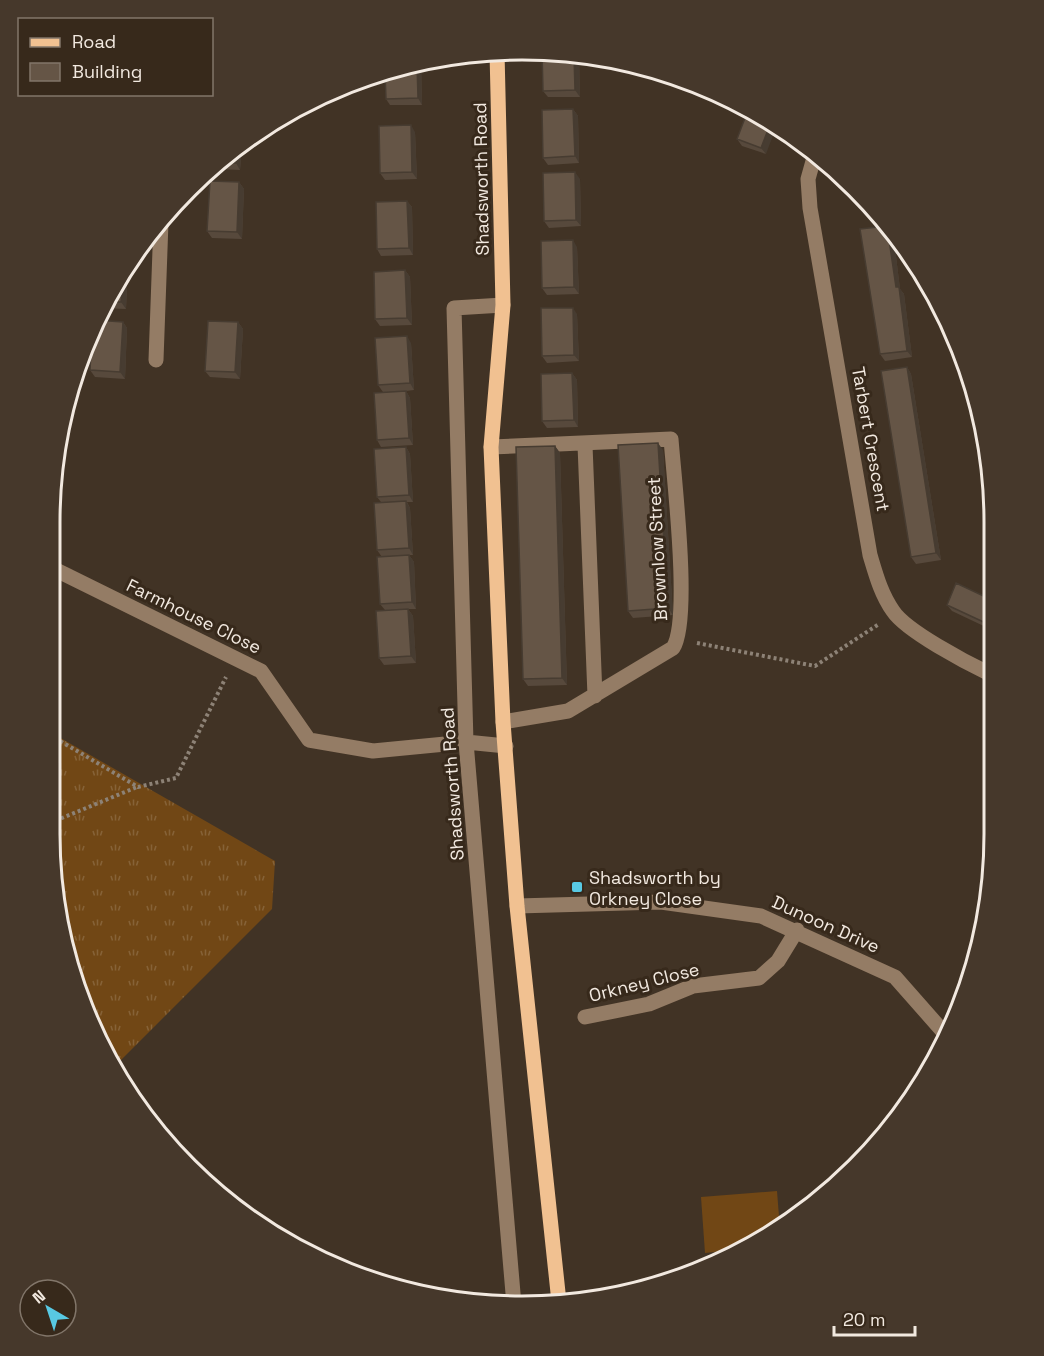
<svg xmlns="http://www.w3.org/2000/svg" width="1044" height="1356" viewBox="0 0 1044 1356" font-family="'Space Grotesk',sans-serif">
<defs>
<pattern id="grass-tufts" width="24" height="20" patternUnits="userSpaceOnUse" patternTransform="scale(1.5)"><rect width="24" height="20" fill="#714715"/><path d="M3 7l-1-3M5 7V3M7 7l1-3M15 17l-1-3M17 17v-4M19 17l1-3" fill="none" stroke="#866237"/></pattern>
</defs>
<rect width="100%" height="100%" fill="#413325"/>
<!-- built -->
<path fill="#4e3b27" d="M960 351 969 370 990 461V527Z"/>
<!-- grass -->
<path fill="url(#grass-tufts)" d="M50 732 275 861 272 909 112 1069 66 957 50 834Z"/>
<!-- park -->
<path fill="#714715" d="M777 1191 780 1229 733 1250 705 1253 701 1197Z"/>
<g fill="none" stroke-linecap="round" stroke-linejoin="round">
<!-- path -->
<path stroke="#8d8276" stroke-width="4" stroke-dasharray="3 3" stroke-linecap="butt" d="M697 643 815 666 879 624
M50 735 138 787 176 778 226 677
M50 823 137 787"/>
<!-- minor -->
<path stroke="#947c65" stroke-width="15" d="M815 154 808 179 810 208 870 555C876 575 881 594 893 611 906 631 967 663 990 674
M503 305 454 308 466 742 514 1305
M156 360 161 222
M585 445 595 696
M491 447 671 439C674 479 691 620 673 648L568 711 503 722
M50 567 261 671 309 740 373 751 466 742 506 746
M517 906 661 902 761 916 895 977 947 1036
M585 1017 649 1004 693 986 759 978 778 961 797 930"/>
<!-- major -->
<path stroke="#f1c191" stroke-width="15" d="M497 52 503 305 491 447 503 722 517 906 559 1302"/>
</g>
<!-- wall -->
<path fill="#57493c" d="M542 51 579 55 580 97H548L543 91Z
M421 61 422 105H390L386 99 385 72Z
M573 109 578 116 579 163 548 165 543 158Z
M748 110 766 154 742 146 737 139Z
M415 132 417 179 385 180 380 173Z
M242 146 240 170 217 169Z
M580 179 581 226 549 228 544 221Z
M239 182 244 189 242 239 212 238 207 231Z
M407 201 412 207 413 255 381 256 377 249Z
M893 232 900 289 904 294 912 357 885 361 880 354Z
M577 247 579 294 547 295 542 288Z
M128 264 126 309 101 308Z
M405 270 410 277 412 325 380 326 375 319Z
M577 314 579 361 547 363 542 356Z
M123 322 127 328 125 379 95 377 90 370Z
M238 322 243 329 240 379 210 377 205 371Z
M411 343 414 390 406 391 410 398 413 445 381 447 377 440 383 392 378 385Z
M907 367 911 374 941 560 916 564 911 557Z
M572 373 577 380 578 427 547 428 542 421Z
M555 446 560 453 567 685 528 686 523 679Z
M406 447 410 454 413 502H407L410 508 413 555H409L414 562 416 609H408L413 616 416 663 384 665 379 658 385 610 380 604 382 557 377 550 381 502 377 497Z
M663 450 673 615 633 618 628 611Z
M990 599V629L952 611 947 605Z"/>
<!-- shaded-wall -->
<path fill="#473c31" d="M574 55H579L580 97 575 90Z
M421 61 422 105 418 98 417 63Z
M573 109 578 116 579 163 575 156Z
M771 122 777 125 766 154 761 148Z
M411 125 415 132 417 179 412 172Z
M242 146 240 170 236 163V151Z
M575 172 580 179 581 226 576 220Z
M239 182 244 189 242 239 237 232Z
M407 201 412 207 413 255 409 248Z
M888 227 893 232 900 289 904 294 912 357 907 351 896 287Z
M573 240 577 247 579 294 574 287Z
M128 264 126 309 121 302 123 274Z
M405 270 410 277 412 325 407 318Z
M573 308 577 314 579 361 574 355Z
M123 322 127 328 125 379 120 372Z
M238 322 243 329 240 379 235 372Z
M407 336 411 343 414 390 410 383Z
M907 367 911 374 941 560 936 553Z
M572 373 577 380 578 427 574 420Z
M406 391 410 398 413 445 409 438Z
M658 443 663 450 673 615 668 608Z
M555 446 560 453 567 685 562 678Z
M406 447 410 454 413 502 409 495Z
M406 501 410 508 413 555 409 548Z
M409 555 414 562 416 609 412 602Z
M408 609 413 616 416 663 411 656Z"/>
<!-- building -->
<path fill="#655546" stroke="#473c31" stroke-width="1.5" d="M542 51 574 55 575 90 543 91Z
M417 63 418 98 386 99 385 72Z
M573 109 575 156 543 158 542 110Z
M748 110 771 122 761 148 737 139Z
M411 125 412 172 380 173 379 126Z
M236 151V163H224Z
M575 172 576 220 544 221 543 173Z
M210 181 239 182 237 232 207 231Z
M407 201 409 248 377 249 376 202Z
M887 226 896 287H899L907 351 880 354 860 229Z
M573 240 574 287 542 288 541 241Z
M405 270 407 318 375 319 374 272Z
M123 274 121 302H105Z
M541 308H573L574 355 542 356Z
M95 320 123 322 120 372 90 370 92 329Z
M208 321 238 322 235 372 205 371Z
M407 336 410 383 378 385 375 338Z
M907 367 936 553 911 557 881 371Z
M572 373 574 420 542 421 541 374Z
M406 391 409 438 377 440 374 393Z
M658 443 668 608 628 611 618 445Z
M555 446 562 678 523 679 516 447Z
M406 447 409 495 377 497 374 449Z
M406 501 409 548 377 550 374 503Z
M409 555 412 602 380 604 377 557Z
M956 583 990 599V625L947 605Z
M408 609 411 656 379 658 376 611Z"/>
<!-- markers -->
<rect fill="#58c9e3" stroke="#37291b" stroke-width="2" x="571" y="881" width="12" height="12" rx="3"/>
<g text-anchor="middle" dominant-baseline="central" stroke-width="6" stroke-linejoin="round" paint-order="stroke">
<!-- street labels -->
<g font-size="18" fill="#f2e9e0" stroke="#37291b">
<text transform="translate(481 179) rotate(-91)">Shadsworth Road</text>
<text transform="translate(871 439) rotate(80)">Tarbert Crescent</text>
<text transform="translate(657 549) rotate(-93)">Brownlow Street</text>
<text transform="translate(194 616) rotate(26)">Farmhouse Close</text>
<text transform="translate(452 784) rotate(-94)">Shadsworth Road</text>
<text transform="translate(826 924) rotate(24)">Dunoon Drive</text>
<text transform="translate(644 982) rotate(-14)">Orkney Close</text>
</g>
<!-- poi labels -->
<g font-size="18" fill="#f2e9e0" stroke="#37291b" text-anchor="start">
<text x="589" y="877">Shadsworth by<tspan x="589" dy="21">Orkney Close</tspan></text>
</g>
</g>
<!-- crop -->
<path d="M0 0H1044V1356H0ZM522 60H522A462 462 0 0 1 984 522V834A462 462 0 0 1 522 1296H522A462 462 0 0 1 60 834V522A462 462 0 0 1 522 60Z" fill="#46382b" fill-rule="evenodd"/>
<path fill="none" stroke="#f2e9e0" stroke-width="3" d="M522 60H522A462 462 0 0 1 984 522V834A462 462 0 0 1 522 1296H522A462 462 0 0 1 60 834V522A462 462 0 0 1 522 60Z"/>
<!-- legend -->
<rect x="18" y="18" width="195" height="78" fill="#37291b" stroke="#82766a" stroke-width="1.5"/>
<rect x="30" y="38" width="30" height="9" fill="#f1c191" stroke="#82766a" stroke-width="1.5"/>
<text x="72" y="48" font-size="18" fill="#f2e9e0">Road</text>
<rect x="30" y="63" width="30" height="18" fill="#655546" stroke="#82766a" stroke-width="1.5"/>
<text x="72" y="78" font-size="18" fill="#f2e9e0">Building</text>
<!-- north arrow -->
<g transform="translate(48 1308) rotate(321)"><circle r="28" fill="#37291b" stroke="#82766a" stroke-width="1.5"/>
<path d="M0-4.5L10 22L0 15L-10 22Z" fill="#58c9e3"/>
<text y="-9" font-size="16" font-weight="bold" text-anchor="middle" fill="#f2e9e0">N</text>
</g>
<!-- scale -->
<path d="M834 1326v9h81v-9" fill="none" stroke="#f2e9e0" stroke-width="3"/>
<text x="843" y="1326" font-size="18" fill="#f2e9e0" stroke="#37291b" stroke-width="4.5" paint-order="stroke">20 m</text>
</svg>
